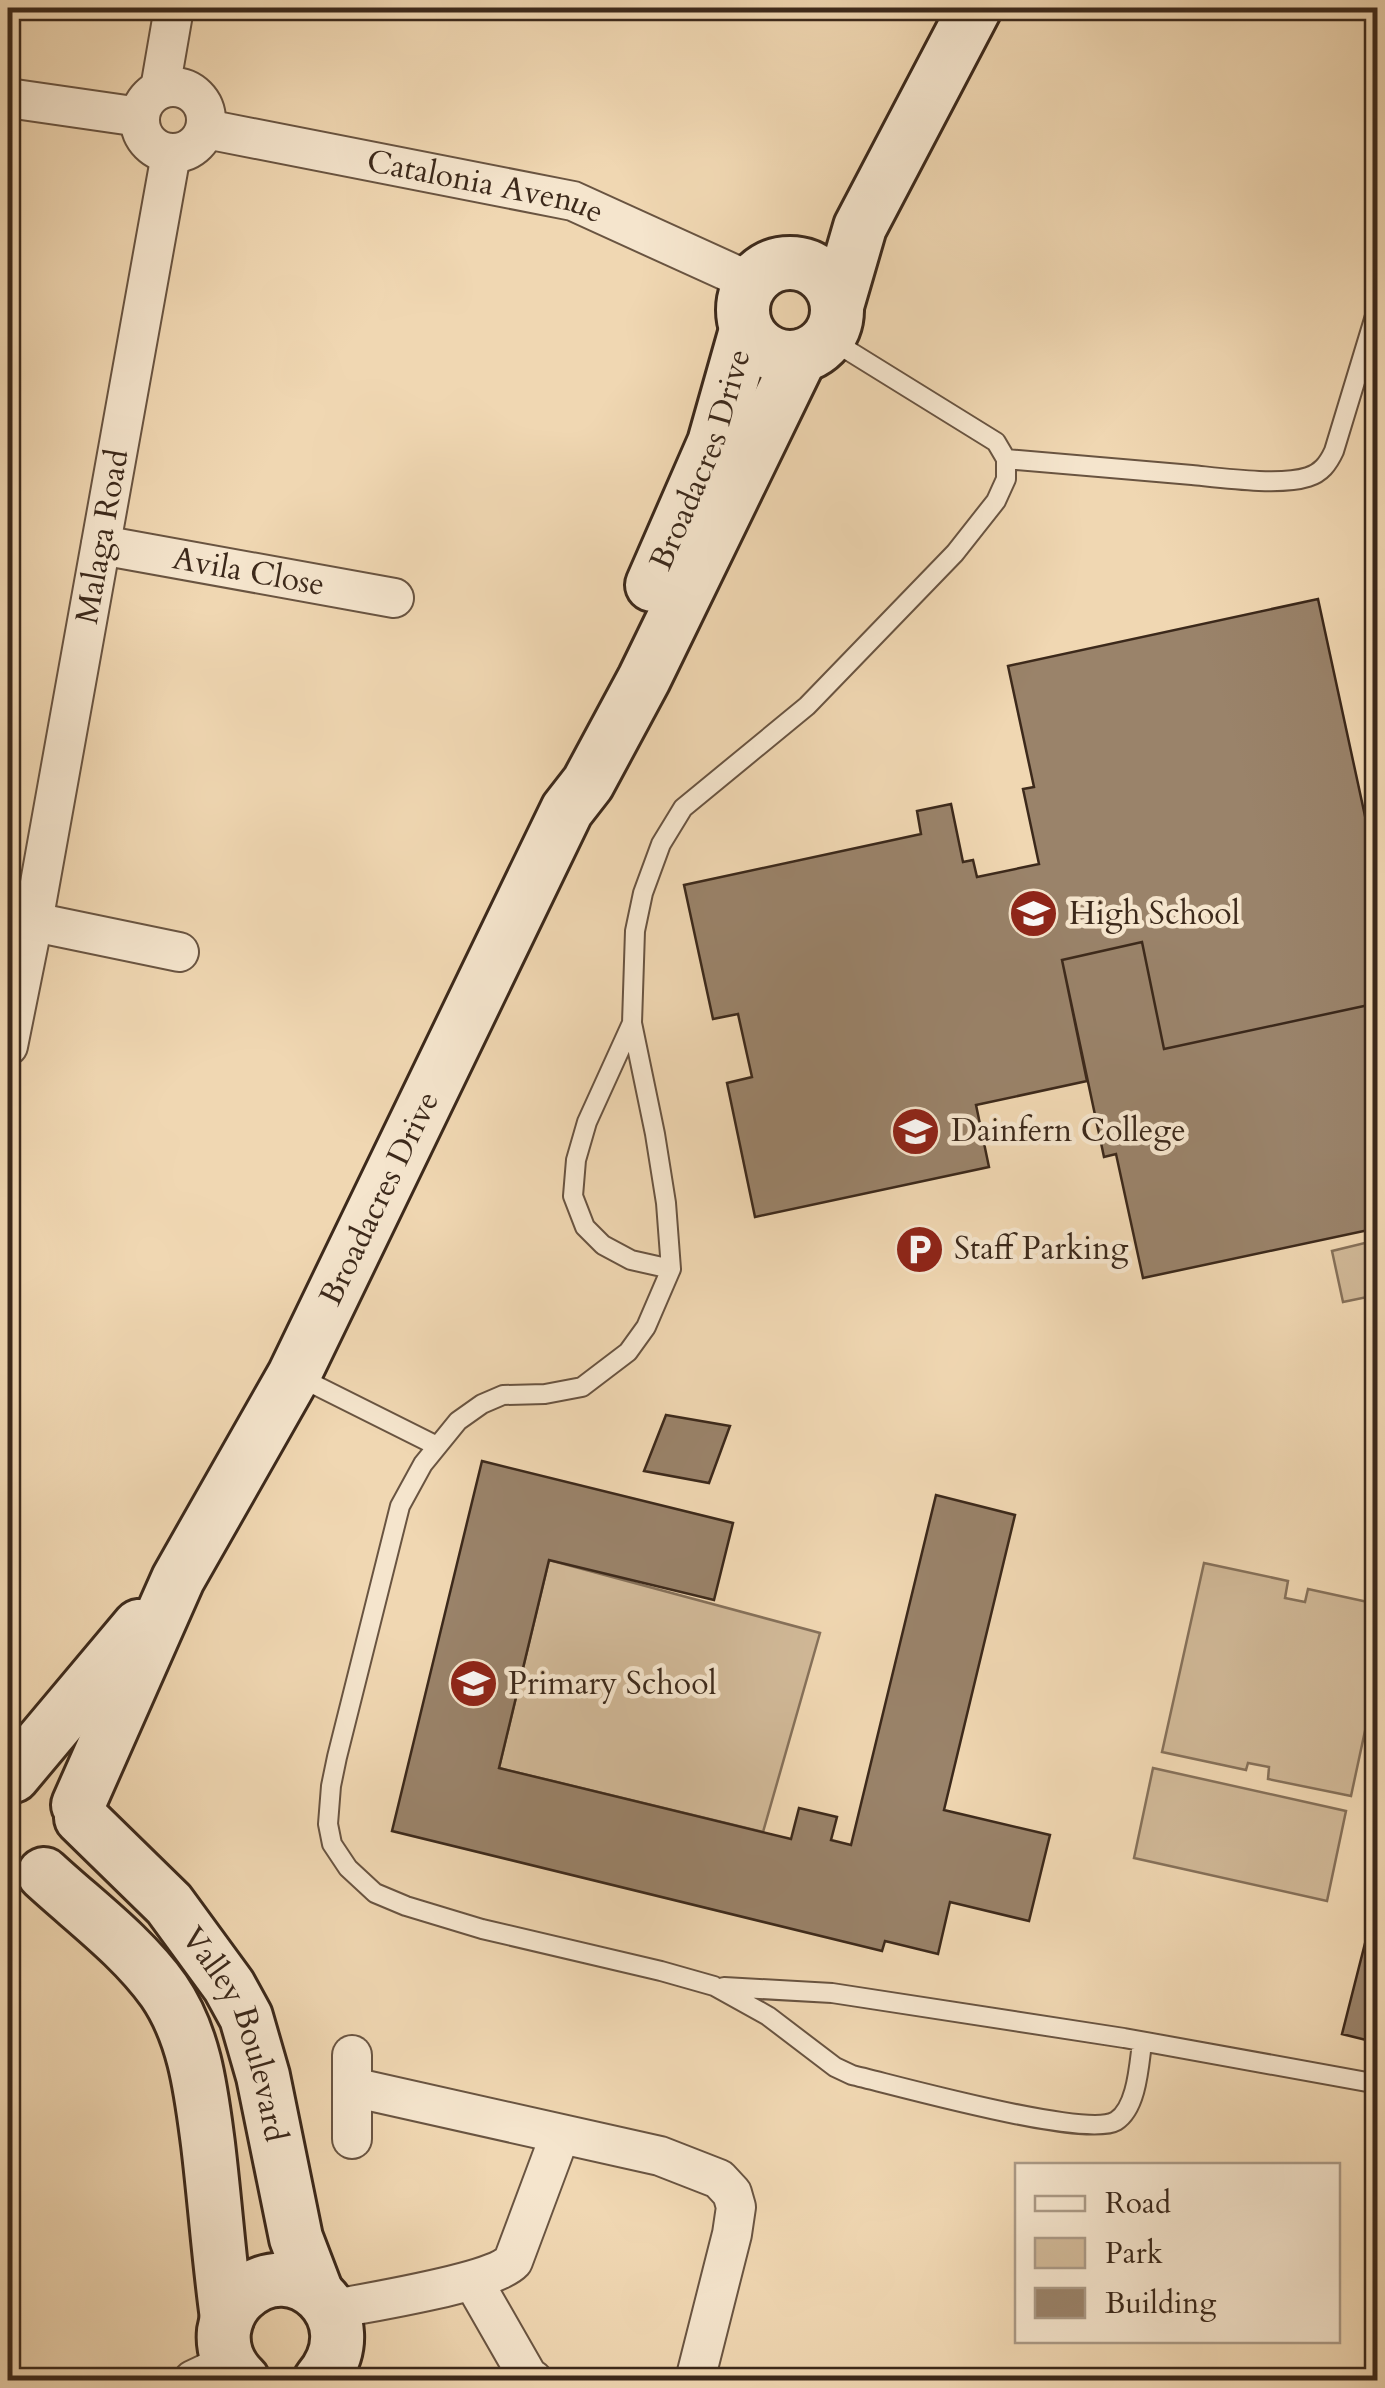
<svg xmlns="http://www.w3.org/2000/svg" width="1385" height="2388" viewBox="0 0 1385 2388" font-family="Cardo,serif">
<rect width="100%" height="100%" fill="#f0d7b2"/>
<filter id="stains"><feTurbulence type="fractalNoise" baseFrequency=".002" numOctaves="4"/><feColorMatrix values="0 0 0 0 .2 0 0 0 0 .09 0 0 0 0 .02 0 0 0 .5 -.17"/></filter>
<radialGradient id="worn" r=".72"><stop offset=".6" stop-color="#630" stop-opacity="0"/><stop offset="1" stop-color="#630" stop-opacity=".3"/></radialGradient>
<!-- green -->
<path fill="#d1b998" stroke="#86715a" stroke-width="2.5" d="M1377 1240V1295L1343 1302 1332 1251Z
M549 1560 820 1633 763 1832 499 1768Z
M1204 1563 1288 1581 1285 1598 1305 1602 1308 1589 1377 1604V1675L1351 1796 1268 1779 1269 1767 1248 1763 1246 1770 1162 1752Z
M1153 1768 1346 1811 1327 1901 1134 1858Z"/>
<!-- building -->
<path fill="#9a836a" stroke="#3c291b" stroke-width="2.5" d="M1318 599 1378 876V1003L1164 1049 1142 942 1062 960 1087 1081 976 1105 989 1167 755 1217 727 1083 752 1077 738 1014 713 1019 684 885 921 834 917 811 951 804 963 862 973 860 977 877 1039 864 1023 789 1034 787 1008 666Z
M1142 942 1164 1049 1378 1003V1228L1143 1278 1116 1154 1104 1157 1062 960Z
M666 1415 730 1426 709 1483 644 1471Z
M482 1461 733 1523 714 1600 549 1560 499 1768 791 1839 799 1808 837 1817 831 1840 851 1845 936 1495 1015 1515 944 1810 1050 1835 1029 1921 950 1902 938 1954 885 1941 882 1951 392 1831Z
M1378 1892V2043L1342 2034Z"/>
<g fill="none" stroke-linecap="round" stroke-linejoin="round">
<defs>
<path id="lane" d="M828 338 996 442 1006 459V479L996 501 955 553 807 706 683 808 661 844 643 893 635 931 632 1023 655 1134 666 1203 671 1269 646 1327 628 1352 582 1387 545 1394 503 1395 482 1404 458 1421 423 1464 400 1506 337 1757 331 1786 328 1824 332 1844 348 1868 375 1893 406 1906 482 1929 661 1971 714 1986 768 2016 835 2067 852 2075C895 2085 1086 2139 1116 2121 1137 2108 1139 2065 1142 2043
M1006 459C1068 464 1130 470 1192 475 1222 478 1280 486 1308 477 1321 473 1328 464 1334 451L1378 306
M632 1023 587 1122 576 1160 573 1196 585 1227 603 1245 631 1260 671 1269
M299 1377 437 1446
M724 1987 832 1993 1124 2038 1378 2084"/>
<g id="street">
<circle cx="173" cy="120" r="33"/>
<path d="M160 89 174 8"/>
<path d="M8 98 140 117"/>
<path id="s1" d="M206 129 573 201 751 282"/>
<path id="s2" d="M101 545 394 598"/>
<path d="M10 917 179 952"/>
<path id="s3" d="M8 1046 33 922 171 154"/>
<path d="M352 2055V2139"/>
<path d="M352 2087 660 2156 719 2179 732 2193 736 2207 732 2234 695 2380"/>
<path d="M473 2281 528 2377 533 2380"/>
<path d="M331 2310C367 2302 492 2284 513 2261L560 2135"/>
<path d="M193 2380 229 2363"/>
</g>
<g id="secondary">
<circle cx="790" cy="310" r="47"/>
<path d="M837 306 860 227 975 8"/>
<path id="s4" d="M652 585 714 443 746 330"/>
<path d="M13 1776 139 1626"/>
<path id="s5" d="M78 1805 178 1579 294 1375 567 810 588 783 644 679 801 356"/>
<path id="s6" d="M81 1818 169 1904 229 1986 246 2017 263 2076 296 2238 317 2293"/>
<path d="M44 1874C84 1911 132 1946 164 1991 195 2036 201 2091 208 2144 215 2202 219 2260 227 2318"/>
<path d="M243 2380C229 2367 222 2350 224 2331 226 2318 232 2305 242 2296 294 2247 372 2318 320 2380"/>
</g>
</defs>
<!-- lane casing -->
<use href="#lane" stroke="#695441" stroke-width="22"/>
<!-- street casing -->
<use href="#street" stroke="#695441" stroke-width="42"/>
<!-- secondary casing -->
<use href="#secondary" stroke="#3c291b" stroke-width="58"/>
<!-- lane -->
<use href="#lane" stroke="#f5e5cd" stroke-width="18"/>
<!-- street -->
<use href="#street" stroke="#f5e5cd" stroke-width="38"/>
<!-- secondary -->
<use href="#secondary" stroke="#f5e5cd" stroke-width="52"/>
</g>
<!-- icons -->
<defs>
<symbol id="school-disc" viewBox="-11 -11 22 22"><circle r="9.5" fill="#8f2418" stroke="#f5e5cd"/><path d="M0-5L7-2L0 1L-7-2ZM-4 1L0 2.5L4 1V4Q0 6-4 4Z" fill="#fff"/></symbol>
<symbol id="parking-disc" viewBox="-11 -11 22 22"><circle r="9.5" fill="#8f2418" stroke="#f5e5cd"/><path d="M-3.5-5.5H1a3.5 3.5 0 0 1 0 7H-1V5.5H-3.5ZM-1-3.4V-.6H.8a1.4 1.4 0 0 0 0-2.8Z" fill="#fff"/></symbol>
</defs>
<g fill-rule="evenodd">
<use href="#school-disc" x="1006" y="886" width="55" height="55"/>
<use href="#school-disc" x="888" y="1104" width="55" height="55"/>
<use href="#parking-disc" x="892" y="1222" width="55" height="55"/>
<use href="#school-disc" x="446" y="1656" width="55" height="55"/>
</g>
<g text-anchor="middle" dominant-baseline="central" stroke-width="9" stroke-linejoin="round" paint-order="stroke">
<!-- street labels -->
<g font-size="32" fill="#3c291b" stroke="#f5e5cd">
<text stroke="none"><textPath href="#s1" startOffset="285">Catalonia Avenue</textPath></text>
<text stroke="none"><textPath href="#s4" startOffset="135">Broadacres Drive</textPath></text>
<text stroke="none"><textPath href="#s3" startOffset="518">Malaga Road</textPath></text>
<text stroke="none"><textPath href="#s2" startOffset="150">Avila Close</textPath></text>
<text stroke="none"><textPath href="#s5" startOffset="678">Broadacres Drive</textPath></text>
<text stroke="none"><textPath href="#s6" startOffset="272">Valley Boulevard</textPath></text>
</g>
<!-- poi labels -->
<g font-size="32" fill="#3c291b" stroke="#f5e5cd" text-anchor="start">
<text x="1069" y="914">High School</text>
<text x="951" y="1131">Dainfern College</text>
<text x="954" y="1249">Staff Parking</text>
<text x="508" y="1684">Primary School</text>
</g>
</g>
<!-- margin -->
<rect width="1385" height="2388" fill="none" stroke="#f0d7b2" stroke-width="40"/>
<rect x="10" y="10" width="1365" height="2368" fill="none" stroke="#3c291b" stroke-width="5"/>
<rect x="20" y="20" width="1345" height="2348" fill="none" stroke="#3c291b" stroke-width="2.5"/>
<!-- legend -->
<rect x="1015" y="2163" width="325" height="180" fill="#f5e5cd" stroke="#ab9a86" stroke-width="2.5"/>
<rect x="1035" y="2196" width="50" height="15" fill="#f5e5cd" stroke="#ab9a86" stroke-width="2.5"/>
<text x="1105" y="2213" font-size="30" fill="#3c291b">Road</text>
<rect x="1035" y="2238" width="50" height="30" fill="#d1b998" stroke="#ab9a86" stroke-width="2.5"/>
<text x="1105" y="2263" font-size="30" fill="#3c291b">Park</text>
<rect x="1035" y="2288" width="50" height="30" fill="#9a836a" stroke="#ab9a86" stroke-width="2.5"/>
<text x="1105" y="2313" font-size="30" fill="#3c291b">Building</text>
<rect width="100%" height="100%" filter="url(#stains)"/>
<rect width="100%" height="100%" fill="url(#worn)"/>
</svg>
